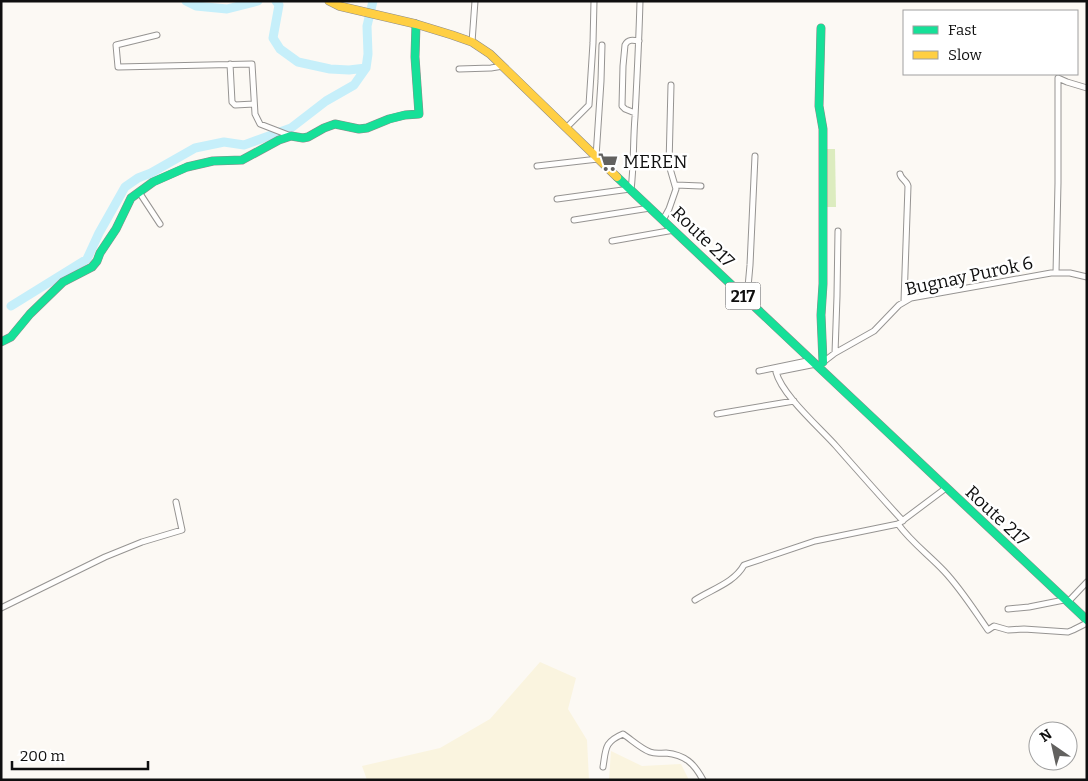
<svg xmlns="http://www.w3.org/2000/svg" width="1088" height="781" viewBox="0 0 1088 781" font-family="Bitter,serif">
<rect width="100%" height="100%" fill="#fcf9f4"/>
<!-- farmland -->
<path fill="#faf4df" d="M540 662 576 678 568 709 587 740 589 780H367L362 766 440 748 490 719Z
M611 751 642 766 681 764 689 780H609Z"/>
<!-- forest -->
<path fill="#dcecbf" d="M821 149H835L836 207H822Z"/>
<g fill="none" stroke-linecap="round" stroke-linejoin="round">
<!-- river -->
<path stroke="#c6effa" stroke-width="9" d="M186 1 196 6 227 9 258 1
M276 1 279 5 273 38 280 49 298 62 330 69 349 70 366 68
M11 306 87 259 99 233 125 187 138 178 151 173 195 148 224 142 244 145 291 128 326 101 354 85 366 68 368 54 367 26 373 1"/>
<defs>
<path id="street" d="M157 35 116 45 118 67 252 64 255 114 260 124 291 136
M472 42 475 1
M230 64 232 102 235 105 254 104
M459 69 491 68 503 66
M635 113 625 109 622 106 623 66 625 45C628 39 633 40 639 41
M566 128 589 105 593 43 594 1
M596 157 601 81 602 45
M537 166 598 159
M900 174C901 179 907 181 908 186L904 301
M676 185 701 186
M631 190C634 166 633 141 635 117 637 78 639 40 640 1
M139 192 160 224
M557 199 630 189
M574 220 650 208
M663 220 669 209 676 189 669 165 671 85
M612 241 674 230
M1056 273 1058 183V78L1067 82 1087 88
M747 298 750 265 755 156
M835 353 837 296 838 231
M822 363 835 353 874 331 899 305 911 298 1051 273H1070L1087 277
M816 364 776 372C782 395 819 427 836 446 858 471 880 496 903 521
M759 371 812 360
M717 414 794 401
M898 524C911 542 929 555 944 571 961 589 974 610 988 630L994 626 1008 630 1024 629 1068 632 1073 630 1087 623
M695 600C712 589 734 583 744 565L815 541 898 524 946 488
M1068 602 1087 582
M1 608 105 557 142 542 182 530 176 502
M1008 609 1029 607 1064 600
M603 767C606 749 604 742 623 734 632 740 640 748 650 752 655 754 660 753 666 753 685 755 694 763 703 780"/>
<path id="fast" d="M821 28 819 106 823 129V284L821 315 823 362
M617 177 1087 620
M1 342 11 337 30 314 63 282 92 267 97 261 100 253 116 229 131 198 153 182 187 167 213 161 242 160 279 140 291 136 303 138 308 137 324 128 335 124 359 129 367 128 389 119 405 115 419 114 415 57 416 24"/>
<path id="slow" d="M329 1 339 6 416 24 452 35 472 42 490 54 617 177"/>
</defs>
<!-- street casing -->
<use href="#street" stroke="#969492" stroke-width="7"/>
<!-- fast casing -->
<use href="#fast" stroke="#8c8b89" stroke-width="9"/>
<!-- slow casing -->
<use href="#slow" stroke="#8c8b89" stroke-width="9"/>
<!-- street -->
<use href="#street" stroke="#fffefd" stroke-width="5"/>
<!-- fast -->
<use href="#fast" stroke="#16e098" stroke-width="8"/>
<!-- slow -->
<use href="#slow" stroke="#ffcf43" stroke-width="8"/>
</g>
<!-- icons -->
<defs>
<symbol id="supermarket-bare" viewBox="-9 -9 18 18"><path d="M-6-5.5h2.5l.6 2H6L4.5 2H-2.5L-4.4-4H-6ZM-1.5 3.2a1.3 1.3 0 1 0 .1 0ZM3 3.2a1.3 1.3 0 1 0 .1 0Z" fill="#62615f" stroke="#fff" stroke-width="2.5" paint-order="stroke"/></symbol>
</defs>
<g fill-rule="evenodd">
<use href="#supermarket-bare" x="594" y="148" width="28" height="28"/>
</g>
<g text-anchor="middle" dominant-baseline="central" stroke-width="5" stroke-linejoin="round" paint-order="stroke">
<!-- shield labels -->
<rect fill="#fff" stroke="#575757" stroke-width="1" x="725.5" y="282.5" width="35" height="27" rx="4"/>
<g font-size="16" font-weight="bold" fill="#0f0f0f">
<text x="743" y="296">217</text>
</g>
<!-- poi labels -->
<g font-size="18" fill="#0f0f0f" stroke="#fff" text-anchor="start">
<text x="623" y="162">MEREN</text>
</g>
<!-- street labels -->
<g font-size="18" fill="#0f0f0f" stroke="#fff">
<text transform="translate(703 237) rotate(44)">Route 217</text>
<text transform="translate(969 276) rotate(-12)">Bugnay Purok 6</text>
<text transform="translate(997 516) rotate(43)">Route 217</text>
</g>
</g>
<!-- border -->
<rect width="1088" height="781" fill="none" stroke="#0f0f0f" stroke-width="5"/>
<!-- legend -->
<rect x="903" y="10" width="175" height="65" fill="#ffffff" stroke="#9f9f9f"/>
<rect x="913" y="26" width="25" height="8" fill="#16e098" stroke="#9f9f9f"/>
<text x="948" y="35" font-size="15" fill="#0f0f0f">Fast</text>
<rect x="913" y="51" width="25" height="8" fill="#ffcf43" stroke="#9f9f9f"/>
<text x="948" y="60" font-size="15" fill="#0f0f0f">Slow</text>
<!-- north arrow -->
<g transform="translate(1053 746) rotate(326)"><circle r="24" fill="#ffffff" stroke="#9f9f9f"/>
<path d="M0-4L9 19L0 12L-9 19Z" fill="#62615f"/>
<text y="-8" font-size="14" font-weight="bold" text-anchor="middle" fill="#0f0f0f">N</text>
</g>
<!-- scale -->
<path d="M12 761v8h136v-8" fill="none" stroke="#0f0f0f" stroke-width="2.5"/>
<text x="20" y="761" font-size="15" fill="#0f0f0f" stroke="#ffffff" stroke-width="4" paint-order="stroke">200 m</text>
</svg>
